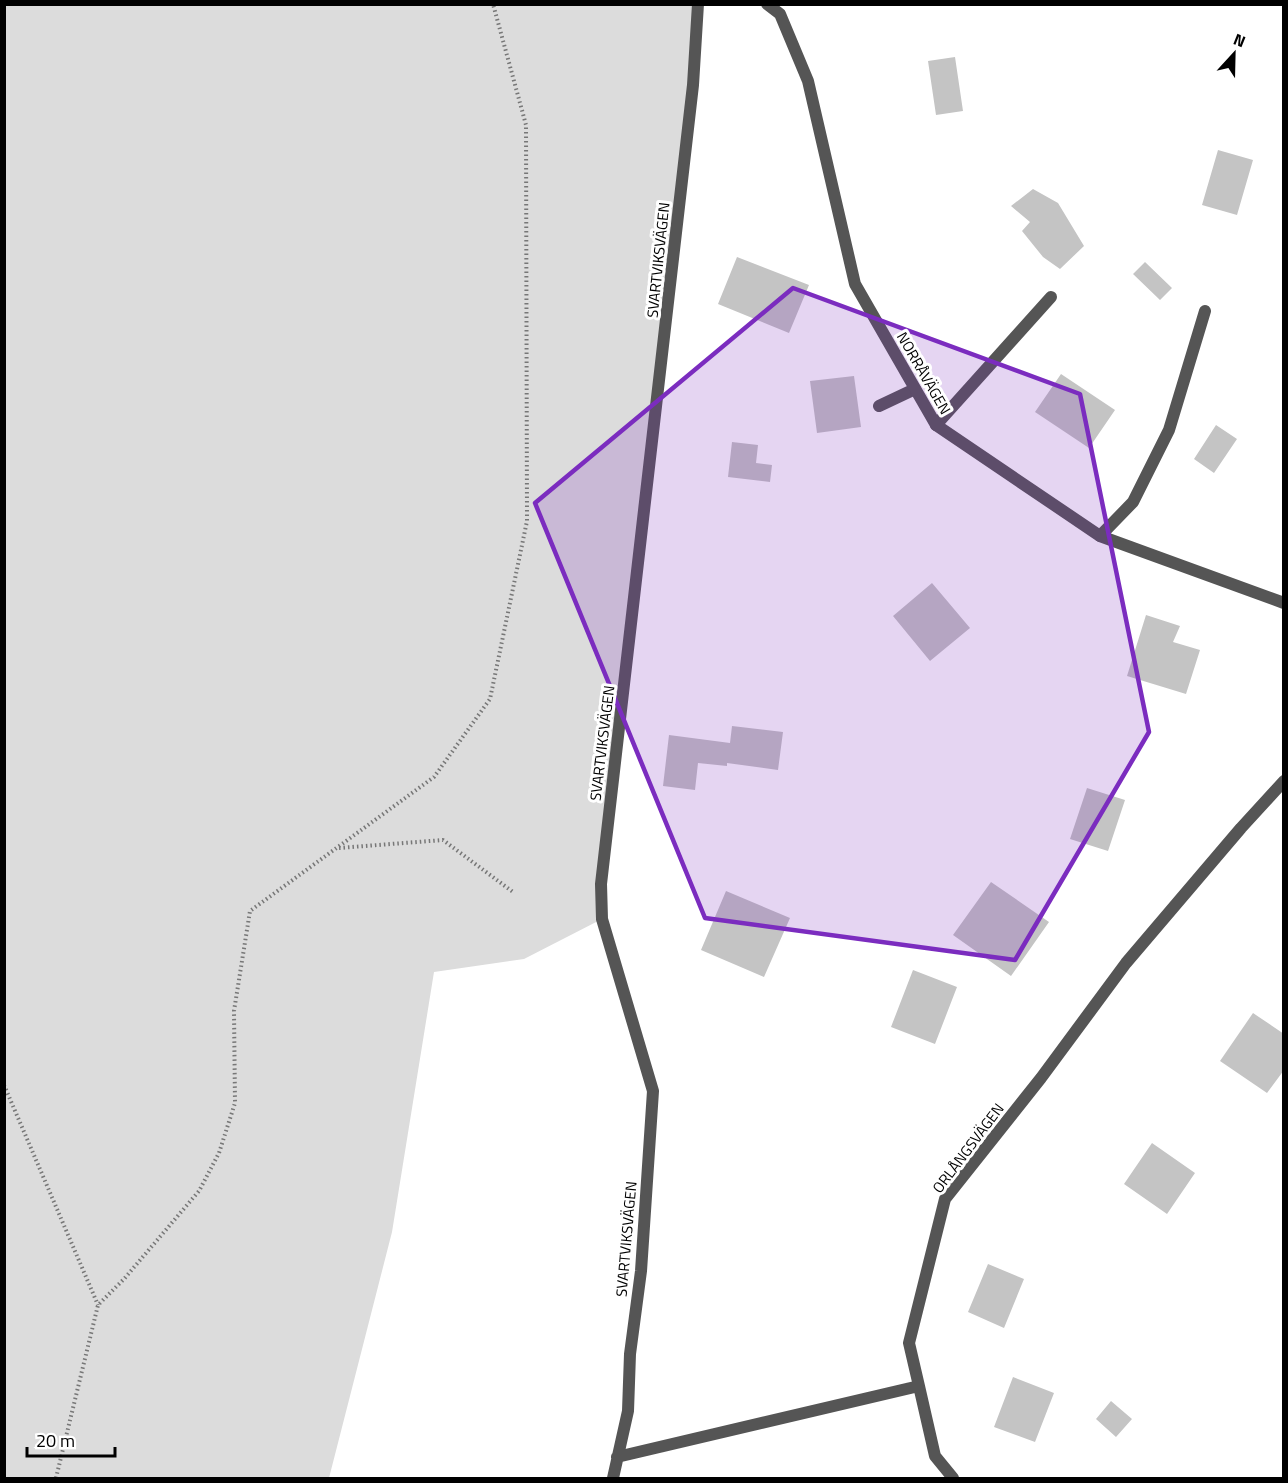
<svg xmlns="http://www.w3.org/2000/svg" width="1288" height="1483" viewBox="0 0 1288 1483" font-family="'Titillium Web',sans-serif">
<rect width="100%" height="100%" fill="#fff"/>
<!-- green -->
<path fill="#dcdcdc" d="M5 5H698L602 919 524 959 434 972 392 1232 329 1478H5Z"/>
<!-- building -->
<path fill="#c4c4c4" d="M955 57 963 111 936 115 928 61Z
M1218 150 1253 160 1237 215 1202 205Z
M1033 189 1058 203 1084 246 1060 269 1043 257 1022 231 1030 222 1011 206Z
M737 257 809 285 789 333 718 304Z
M1145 262 1172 288 1160 300 1133 274Z
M1061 374 1115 410 1089 448 1035 412Z
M854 376 861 427 817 433 810 381Z
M1216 425 1237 439 1214 473 1194 459Z
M732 442 758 445 756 463 772 465 770 482 728 477Z
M932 583 970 628 930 661 893 616Z
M1146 615 1180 626 1173 642 1200 650 1186 694 1127 676Z
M732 726 783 732 778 770 727 763V766L698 763 695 790 663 786 669 735 730 743Z
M1087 788 1125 800 1108 851 1070 839Z
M991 882 1049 922 1011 976 953 935Z
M726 891 790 918 764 977 701 950Z
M913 970 957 987 935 1044 891 1027Z
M1253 1013 1284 1034V1070L1267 1093 1220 1061Z
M1152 1143 1195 1173 1167 1214 1124 1184Z
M988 1264 1024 1279 1004 1328 968 1312Z
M1013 1377 1054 1393 1035 1442 994 1427Z
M1111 1401 1132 1419 1116 1437 1096 1419Z"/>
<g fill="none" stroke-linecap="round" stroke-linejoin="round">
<!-- path -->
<path stroke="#777" stroke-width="4" stroke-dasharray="1.5 3" stroke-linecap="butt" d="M339 848 443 840 513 892
M4 1085 98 1305
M56 1478 98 1305 124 1279 199 1191 219 1153 235 1103 234 1011 250 911 434 777 490 699 527 521 526 125 493 4"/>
<!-- lane -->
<path stroke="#555" stroke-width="12" d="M879 406 915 389
M936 425 1051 297
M1100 536 1133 502 1169 430 1205 311"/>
<!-- street -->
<path stroke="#555" stroke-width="12" d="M767 4 780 14 808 81 855 284 936 425 1100 536 1284 603
M919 1386 935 1456 953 1478
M617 1457 919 1386 909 1343 945 1199 1041 1078 1126 963 1241 828 1284 781
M613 1478 628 1411 630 1354 641 1271 653 1091 602 919 601 884 693 85 698 4"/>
</g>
<!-- marked area -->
<path fill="#7b2cbf" fill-opacity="0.2" stroke="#7b2cbf" stroke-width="4.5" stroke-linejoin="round" d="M793 288 1080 394 1149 732 1015 960 705 918 535 503Z"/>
<g text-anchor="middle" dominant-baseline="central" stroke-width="6" stroke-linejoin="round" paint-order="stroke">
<!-- street labels -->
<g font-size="15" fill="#000" stroke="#fff">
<text transform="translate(658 260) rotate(-84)">SVARTVIKSVÄGEN</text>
<text transform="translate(924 373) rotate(60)">NORRÅVÄGEN</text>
<text transform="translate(602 743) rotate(-83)">SVARTVIKSVÄGEN</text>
<text transform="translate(968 1148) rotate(-53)">ORLÅNGSVÄGEN</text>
<text transform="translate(626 1239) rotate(-85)">SVARTVIKSVÄGEN</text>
</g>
</g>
<!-- border -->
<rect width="1288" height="1483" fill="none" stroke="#000000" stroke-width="12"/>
<!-- north arrow -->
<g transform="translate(1234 54) rotate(22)" stroke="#ffffff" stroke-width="4.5" paint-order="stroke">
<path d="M0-4.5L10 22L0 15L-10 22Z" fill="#000000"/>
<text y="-9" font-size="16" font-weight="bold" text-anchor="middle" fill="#000000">N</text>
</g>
<!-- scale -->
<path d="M27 1447v9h88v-9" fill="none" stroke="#000000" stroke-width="3"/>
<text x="36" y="1447" font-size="18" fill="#000000" stroke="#ffffff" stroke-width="4.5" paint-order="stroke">20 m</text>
</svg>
